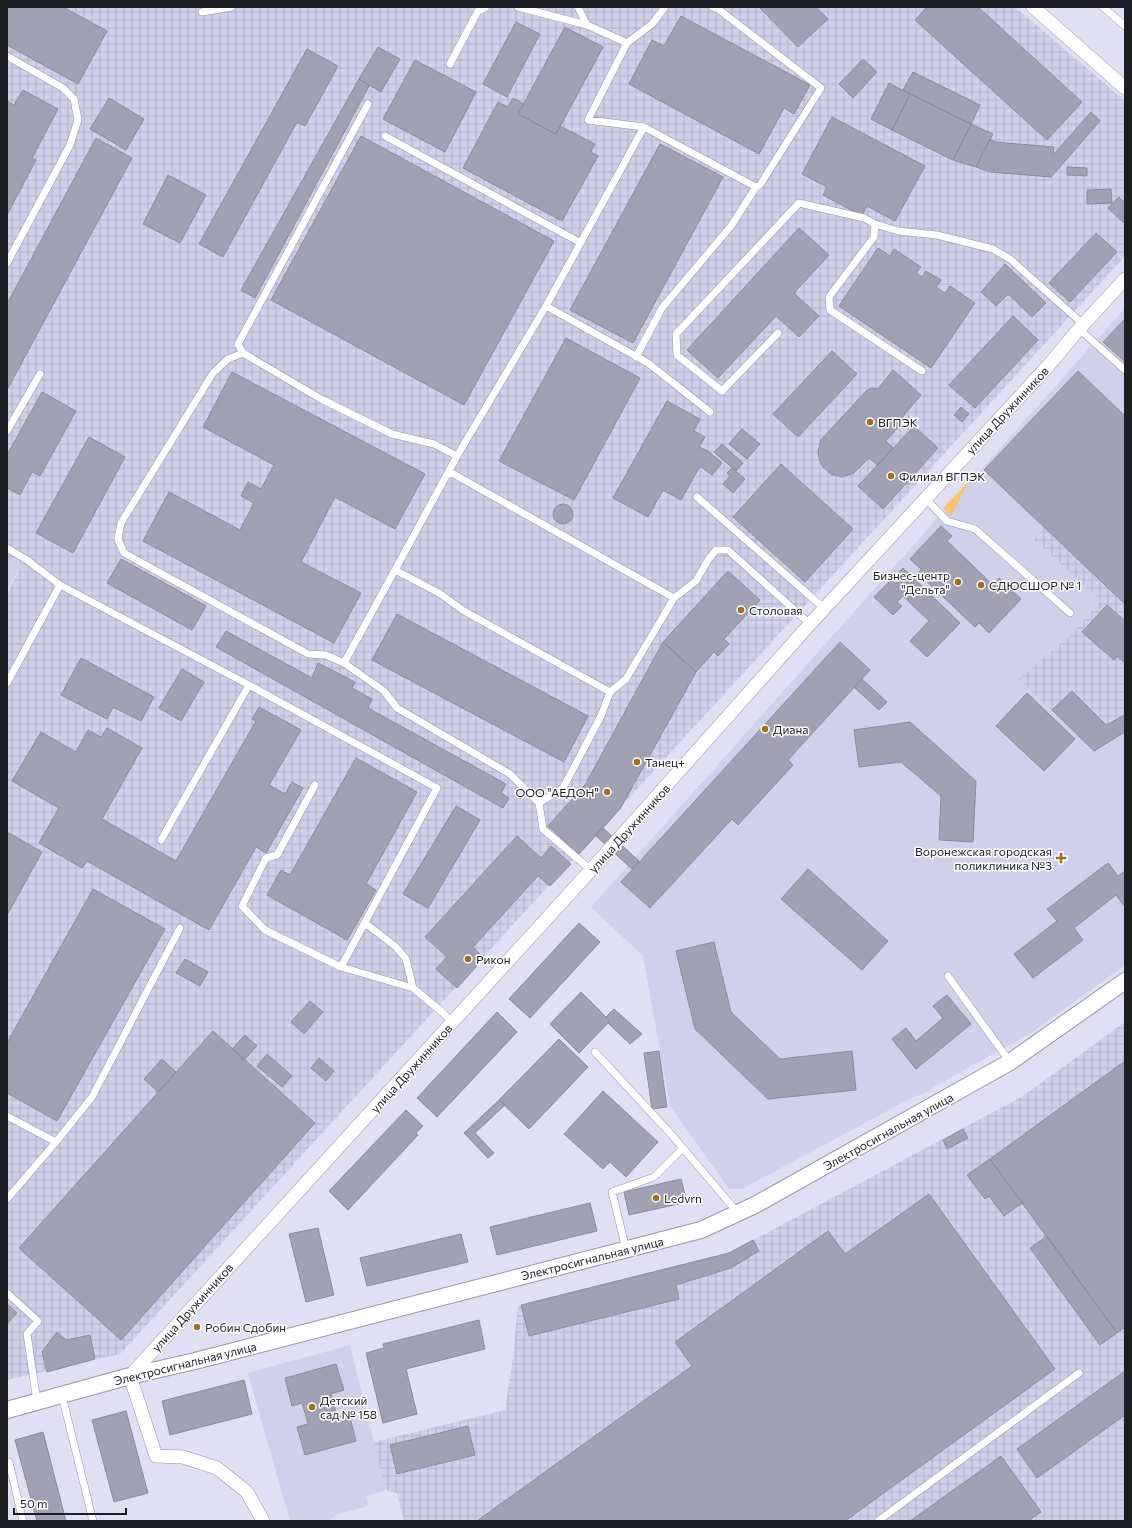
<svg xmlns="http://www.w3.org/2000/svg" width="1132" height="1528" viewBox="0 0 1132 1528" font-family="Commissioner,sans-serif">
<defs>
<pattern id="industrial-grid" width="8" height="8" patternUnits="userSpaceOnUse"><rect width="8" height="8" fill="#d1d0eb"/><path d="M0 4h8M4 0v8" fill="none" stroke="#b3b2c9"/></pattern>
</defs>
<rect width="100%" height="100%" fill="#e0dff4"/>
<!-- built -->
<path fill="#d1d0eb" d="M1125 308V965L1034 1031 918 1096 917 1095 742 1189H729L670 1106 643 956 591 907 967 485 970 480H972Z
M7 556 22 565 7 591Z
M350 1345 386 1490 366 1496 368 1506 336 1515 329 1521H290L248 1373Z"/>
<!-- industrial -->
<path fill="url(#industrial-grid)" d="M7 7H1015L1125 101V256L120 1354 7 1380V594L22 565 7 556Z
M1125 441V732L1094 751 1019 679 1064 640 1066 641 1101 600 1034 540 1044 525Z
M1125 1022V1521H404L397 1493 386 1490 374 1442 505 1410 513 1357 518 1306 729 1253 1023 1096Z"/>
<!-- green -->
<path fill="#fbc275" d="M970 480 951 516 943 508Z"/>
<!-- building -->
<path fill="#a2a1b4" stroke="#8b8b9d" d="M7 7H63L107 31 78 84 7 45Z
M759 7H816L828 19 798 47Z
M927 7H978L1082 102 1047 140 915 20Z
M681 16 810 85 794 114 784 108 759 154 629 84 652 40 664 46Z
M516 22 540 34 507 97 483 84Z
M565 27 603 47 556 134 518 114Z
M378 47 400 59 381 92 359 79Z
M307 49 338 66 305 126 297 122 223 257 199 244Z
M863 59 877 72 853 98 839 84Z
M415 60 476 92 445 152 383 119Z
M913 72 980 105 971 124 903 90Z
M359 79 369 86 255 298 241 290Z
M889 83 910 94 892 130 871 119Z
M23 90 58 109 32 158 36 160 7 215V101L14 105Z
M910 94 971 124 953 160 892 130Z
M109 98 144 119 126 150 90 129Z
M513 98 524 104 518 114 556 134 560 126 595 144 591 152 598 156 562 221 463 168 498 102 508 107Z
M1091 112 1100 121 1051 177 990 172 976 167 990 139 995 142 1054 147 1053 155Z
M832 117 925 166 895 221 867 206 862 216 823 195 827 187 802 174Z
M971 124 993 134 976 167 953 160Z
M361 136 554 241 464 405 271 300Z
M96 138 132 158 7 390V304Z
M660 144 723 177 633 343 570 310Z
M1067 167 1087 168V176L1067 175Z
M168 175 206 195 180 243 143 224Z
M1111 189 1112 203 1087 204V190Z
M1119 197 1125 203V224L1108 208Z
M799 228 829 255 794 293 819 316 799 337 776 316 718 378 687 350Z
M1096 233 1117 252 1070 302 1049 283Z
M878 248 890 256 894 249 921 267 916 273 922 277 926 271 941 280 936 287 945 293 950 286 975 303 931 368 839 306Z
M1005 264 1046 303 1032 317 1008 294 996 306 981 292Z
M1013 316 1038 340 975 408 949 385Z
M1125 319V360L1124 361 1103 342Z
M566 338 640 378 574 500 499 461Z
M832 351 857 374 798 437 773 414Z
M893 370 921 395 904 415 900 425 886 441 893 448 878 465 869 458 854 473 842 477 831 474 823 467 819 459 818 451 821 440 866 391 872 388 878 389Z
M1078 371 1125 416V604L984 470Z
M232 372 425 474 395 529 335 497 301 562 361 593 334 643 143 541 169 492 240 530 254 503 241 496 248 482 261 489 274 465 203 427Z
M42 392 76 411 40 476 32 472 20 495 7 488V455Z
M667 401 700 419 694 431 705 437 699 447 708 451 722 463 712 475 700 466 681 500 663 490 648 517 613 498Z
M961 407 969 414 962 422 954 415Z
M914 426 938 448 883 509 858 486Z
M742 429 760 444 747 459 729 444Z
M89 437 125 457 73 553 36 533Z
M722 444 743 463 736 471 714 452Z
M781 464 853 529 805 582 733 517Z
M732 468 745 479 733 493 723 484 730 476 727 473Z
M553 514a10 10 0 1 1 20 0a10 10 0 1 1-20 0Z
M941 526 952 536 947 541 993 585 999 578 1021 599 989 633 979 623 975 627 918 573 921 569 910 559Z
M121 559 206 606 192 630 107 583Z
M903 568 960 623 927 657 910 641 929 621 903 596 897 602 902 606 893 615 874 597Z
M728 571 760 600 724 639 729 644 718 656 714 652 696 672 663 642Z
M1107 605 1125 621V663L1117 656 1114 660 1082 632Z
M397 614 588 716 564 762 372 660Z
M226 631 312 678 318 663 355 682 352 688 372 699 368 708 506 784 501 793 509 798 503 808 216 647Z
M663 642 696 672 620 809 579 854 548 826 585 785Z
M840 642 870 670 788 760 793 765 738 825 732 819 650 908 621 882Z
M81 658 154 697 141 721 113 707 107 719 61 695Z
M182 669 204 682 181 721 159 708Z
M862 679 887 702 879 710 854 687Z
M1072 691 1106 725 1125 715V732L1094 751 1052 710Z
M1027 693 1075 739 1044 771 996 726Z
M259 707 301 730 269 785 285 794 292 782 303 788 266 853 256 847 209 930 87 861 82 868 39 843 59 808 12 781 41 732 76 752 88 730 101 737 107 728 142 748 102 819 176 861 256 721 252 719Z
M910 722 976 781 973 842 939 840 941 796 901 762 859 767 854 730Z
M356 758 417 792 366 884 376 890 347 940 267 895 281 870 290 875Z
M456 806 480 820 428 908 403 894Z
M603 828 639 861 632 869 595 835Z
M7 832 42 852 7 915Z
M517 836 541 858 551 846 571 864 550 886 538 876 473 947 484 958 457 988 436 969 447 957 425 937Z
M1108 863 1118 876 1125 871V907L1116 895 1074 928 1083 940 1033 978 1014 954 1057 921 1047 909Z
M808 869 888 941 862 970 781 899Z
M93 889 165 929 57 1121 7 1093V1043Z
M579 923 600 942 530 1018 509 999Z
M714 942 731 1012 780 1059 852 1051 856 1090 768 1099 695 1029 676 951Z
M185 959 208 972 200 986 176 973Z
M581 992 610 1021 579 1053 550 1024Z
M947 995 971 1024 916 1069 892 1039 906 1028 916 1041 943 1018 933 1006Z
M310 1001 323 1012 304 1034 291 1022Z
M614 1009 642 1034 630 1044 608 1023 610 1021 606 1017Z
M497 1012 517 1032 437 1117 417 1098Z
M213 1031 315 1123 121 1340 19 1248Z
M245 1035 257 1046 244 1060 232 1049Z
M559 1039 588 1067 529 1129 499 1100Z
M659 1051 667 1107 652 1109 644 1053Z
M267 1054 292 1076 282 1087 257 1066Z
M319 1058 334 1071 326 1081 311 1068Z
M162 1059 176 1072 158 1092 144 1079Z
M1125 1061V1327L1117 1333 990 1159Z
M603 1091 658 1142 626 1177 610 1162 603 1169 564 1134Z
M499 1100 505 1105 475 1133 494 1153 488 1158 464 1133Z
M406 1110 423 1126 416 1133 418 1135 348 1210 329 1191Z
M963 1129 968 1138 947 1149 943 1140Z
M990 1159 1022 1203 1004 1216 989 1196 985 1199 967 1175Z
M681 1179 687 1202 629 1215 624 1192Z
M929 1194 1055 1369 845 1521H477L692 1366 675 1342 828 1231 845 1254Z
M590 1203 597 1231 497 1255 490 1227Z
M318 1228 334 1295 306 1302 289 1234Z
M461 1234 468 1262 367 1286 360 1258Z
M1047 1236 1117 1333 1100 1345 1030 1248Z
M753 1240 759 1251 731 1268 676 1285 679 1299 529 1336 521 1305 729 1253Z
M7 1304 17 1313 7 1324Z
M479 1320 485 1349 406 1369 417 1414 383 1423 366 1353 384 1348 383 1344Z
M57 1332 66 1340 90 1335 95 1359 47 1372 42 1352Z
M336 1364 344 1390 331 1394 337 1417 349 1414 356 1441 305 1455 297 1427 308 1424 302 1403 292 1406 285 1378Z
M1125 1371V1415L1037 1478 1017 1449Z
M244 1380 252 1414 170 1435 162 1401Z
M126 1411 148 1493 114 1502 92 1420Z
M468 1426 475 1455 397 1474 390 1445Z
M43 1432 66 1521H37L15 1440Z
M1001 1456 1041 1512 1028 1521H910Z"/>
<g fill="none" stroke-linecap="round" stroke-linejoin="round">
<defs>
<path id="service" d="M518 7 587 25
M578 7 587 25 627 43
M665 7 652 24 627 43 588 120 644 127 756 187
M1103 7 1125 26
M202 12 232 7
M7 56 63 88 74 99 78 120 70 145 7 263
M450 64 478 11 486 7
M385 136 581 243
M875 224 874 237 829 297 830 310 922 371
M546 306 648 363 710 412
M1079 329 1125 370
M778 333 722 391 677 355 676 334 799 203 864 218 875 224 898 231 937 235 993 249 1010 259 1083 324
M243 353 238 344 368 104
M636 357 662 308 731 226 756 187 760 185 821 88 718 9 712 7
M7 431 40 374
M457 456 546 306 644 127
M450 472 674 598 626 679 610 692
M697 497 825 609
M926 499 947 521 975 529 1070 613
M7 548 27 560 60 585 249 685 437 788 341 967 265 930 242 906 266 858 277 855 315 785
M674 598 696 581 708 560 716 550H728L810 624
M344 663 395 570
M7 683 60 585
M539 803 563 788 601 716 610 692 464 611 439 593 395 570 457 456 434 444 392 434 321 399 243 353 228 359 213 373 121 523 118 539 124 553 308 654 326 655 344 663 384 691 397 708 510 774 539 803 543 829 591 870
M161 840 249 685
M365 923 396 947 406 959 413 988
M341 967 413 988 442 1012 453 1023
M948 976 1010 1062
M595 1052 670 1133 738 1213
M7 1116 56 1142 7 1199
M56 1142 92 1097 180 928
M626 1249 612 1192 654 1177 683 1148
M7 1293 38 1321 27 1334 37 1402
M62 1396 93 1521
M9 1462 23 1521
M878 1521 1079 1373"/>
<path id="minor" d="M1033 7 1125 88
M263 1521 247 1492 217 1468 183 1457 156 1456 130 1376 591 870 810 624 1048 366 1079 329 1125 279"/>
<path id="tertiary" d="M7 1410 130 1376 195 1361 701 1230 755 1205 1010 1062 1125 981"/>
</defs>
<!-- service casing -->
<use href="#service" stroke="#9695a8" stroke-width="8"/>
<!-- minor casing -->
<use href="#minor" stroke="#9695a8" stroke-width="14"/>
<!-- tertiary casing -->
<use href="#tertiary" stroke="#9695a8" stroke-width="18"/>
<!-- service -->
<use href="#service" stroke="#fff" stroke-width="7"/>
<!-- minor -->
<use href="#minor" stroke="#fff" stroke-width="13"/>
<!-- tertiary -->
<use href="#tertiary" stroke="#fff" stroke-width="16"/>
</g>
<!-- markers -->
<g fill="#a06f24" stroke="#fff" stroke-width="1.5">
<circle cx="870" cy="422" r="4"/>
<circle cx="891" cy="476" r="4"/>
<circle cx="958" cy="582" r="4"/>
<circle cx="981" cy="585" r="4"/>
<circle cx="741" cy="610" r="4"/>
<circle cx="765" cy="729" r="4"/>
<circle cx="637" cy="762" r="4"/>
<circle cx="607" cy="792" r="4"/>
<path d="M1059 852h4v4h4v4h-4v4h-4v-4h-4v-4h4z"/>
<circle cx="468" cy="959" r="4"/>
<circle cx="656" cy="1198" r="4"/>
<circle cx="197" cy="1327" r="4"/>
<circle cx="312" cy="1407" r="4"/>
</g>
<g text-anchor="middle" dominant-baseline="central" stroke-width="3" stroke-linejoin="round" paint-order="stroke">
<!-- street labels -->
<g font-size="12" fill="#1d1d24" stroke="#fff">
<text transform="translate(1007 410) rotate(-47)">улица Дружинников</text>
<text transform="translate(629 828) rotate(-48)">улица Дружинников</text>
<text transform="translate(411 1068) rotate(-48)">улица Дружинников</text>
<text transform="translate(888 1131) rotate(-29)">Электросигнальная улица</text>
<text transform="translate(592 1258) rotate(-14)">Электросигнальная улица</text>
<text transform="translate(192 1307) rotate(-48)">улица Дружинников</text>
<text transform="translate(185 1363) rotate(-14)">Электросигнальная улица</text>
</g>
<!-- poi labels -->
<g font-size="12" fill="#1d1d24" stroke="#fff" text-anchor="start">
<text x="878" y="422">ВГПЭК</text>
<text x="899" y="476">Филиал ВГПЭК</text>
<text x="950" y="575" text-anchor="end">Бизнес-центр<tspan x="950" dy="14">"Дельта"</tspan></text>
<text x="989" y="585">СДЮСШОР № 1</text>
<text x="749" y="610">Столовая</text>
<text x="773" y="729">Диана</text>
<text x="645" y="762">Танец+</text>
<text x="599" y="792" text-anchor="end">ООО "АЕДОН"</text>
<text x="1052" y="851" text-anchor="end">Воронежская городская<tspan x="1052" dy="14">поликлиника №3</tspan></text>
<text x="476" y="959">Рикон</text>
<text x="664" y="1198">Ledvrn</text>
<text x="205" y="1327">Робин Сдобин</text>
<text x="320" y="1400">Детский<tspan x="320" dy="14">сад № 158</tspan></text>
</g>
</g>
<!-- border -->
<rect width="1132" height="1528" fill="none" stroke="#1d1d24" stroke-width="16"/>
<!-- scale -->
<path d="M14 1508v6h112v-6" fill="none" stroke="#1d1d24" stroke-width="2"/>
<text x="20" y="1508" font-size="12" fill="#1d1d24" stroke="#ffffff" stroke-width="3" paint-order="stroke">50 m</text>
</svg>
